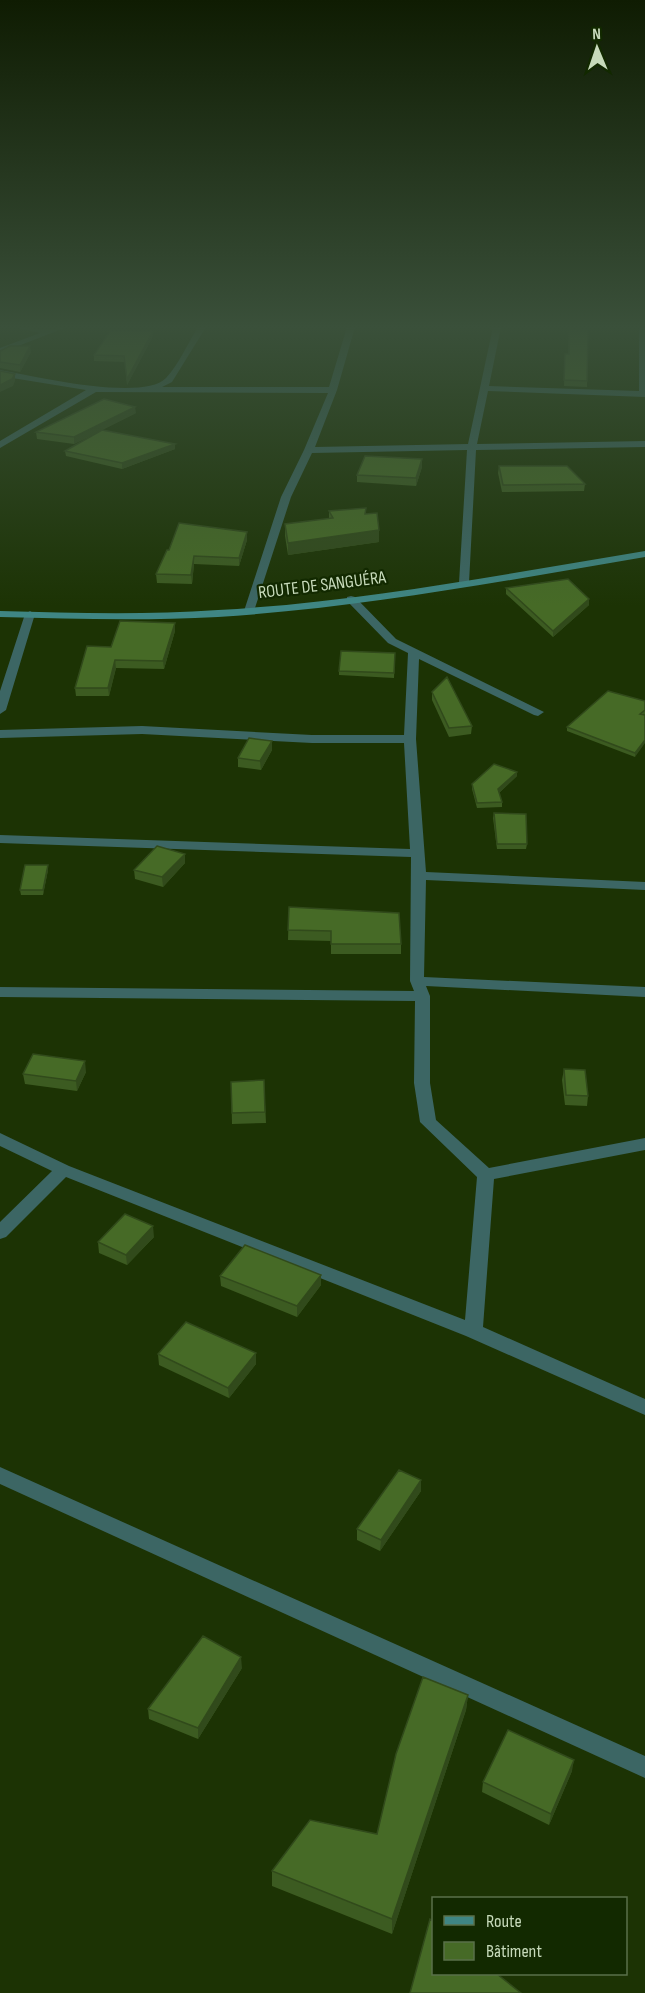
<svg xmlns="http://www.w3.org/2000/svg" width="645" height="1993" viewBox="0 0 645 1993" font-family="'Sofia Sans Condensed',sans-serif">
<rect width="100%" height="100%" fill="#1c3304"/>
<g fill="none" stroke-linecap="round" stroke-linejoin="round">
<!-- street -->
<path fill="#3c6664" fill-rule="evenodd" d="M14 327 49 330 67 327 0 353V348L40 333Z
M198 327H206L172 382 162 387H329L347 327H355L337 390 315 447 468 444 493 327H501L489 386 639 391V327H645V397L488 391 477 444 645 441V447L476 450 469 583 464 586 459 583 467 450 312 453 291 497 254 611 249 614 245 613 244 611 281 497 304 450 328 393 96 392 0 448V441L86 390 0 376V370C33 376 143 402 166 378 179 364 188 343 198 327Z
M351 596 355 597 396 639 544 712 538 716 534 715 419 659 416 739 426 872 645 882V890L426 880 424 977 645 987V997L426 986 430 996V1083L436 1120 489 1168 645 1138V1150L494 1179 483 1327 645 1399V1415L466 1336 66 1177 6 1237 0 1239V1222L52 1171 0 1146V1133L69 1166 465 1320 477 1177 420 1122 414 1083 415 1001 0 997V987L414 991 410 981 411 857 0 843V835L410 849 404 743H312L142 734 0 738V730L142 726 312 735H404L408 653 388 643 347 601V597Z
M30 611 35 614 6 710 0 714V691L25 614Z
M0 1467 645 1756V1778L0 1484Z"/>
<!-- secondary -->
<path fill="#3f8684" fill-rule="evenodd" d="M645 551V557C504 581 361 608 218 617 145 621 73 619 0 617V611C73 613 145 615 218 610 361 602 504 574 645 551Z"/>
</g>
<!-- wall -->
<path fill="#3c5b21" d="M569 329 587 381V387L564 386 565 354H568Z
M153 336 127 385 125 362 94 361V355Z
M0 351 31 352 20 372 0 368Z
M136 413 102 430 175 444V449L122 469 66 456 65 451 101 431 74 444 37 439 36 432Z
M422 459V467L416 486 357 482V475Z
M499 466 585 484 584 491 502 492 498 473Z
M366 508 365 514 379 542 288 555 285 536V524L329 519V511Z
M247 540 239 566 194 564 192 584 157 583 156 574 167 550Z
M506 588 589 599V605L553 637 506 594Z
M175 623V631L164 669 116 668 109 696H76L75 688 111 647Z
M395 653 394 678 339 675V671Z
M432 692 472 726 471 734 449 737 432 700Z
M645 701V714L635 757 567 731V727Z
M272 741V750L261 770 238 767V758Z
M517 776 499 793 502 802V807L477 808 472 789V784Z
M494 813 527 844 526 849H497L493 818Z
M185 854V863L163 887 135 879 134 870Z
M48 865V870L43 895H21L20 890Z
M289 907 401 944V954H331V941L288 940Z
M564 1069 588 1096 587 1106 565 1105 562 1080Z
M86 1072 77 1091 25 1084 23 1074Z
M264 1080 266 1123 232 1124 231 1082Z
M154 1237 127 1265 99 1253 98 1242Z
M220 1276 321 1285 297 1317 221 1286Z
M158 1354 256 1364 229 1398 159 1365Z
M421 1480V1491L380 1551 357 1540V1529Z
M242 1668 198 1739 149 1719 148 1709Z
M468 1695 466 1710 392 1934 272 1886V1871L377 1834Z
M572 1771 549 1825 482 1792 483 1782Z"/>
<!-- shaded-wall -->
<path fill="#314a1b" d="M153 331V336L127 385V379Z
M30 346 31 352 20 372V365Z
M15 374V381L13 386 0 392V385Z
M135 407 136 413 74 444V437Z
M175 444V449L122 469V463Z
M422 459V467L416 486V478Z
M379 530V542L288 555V543Z
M247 532V540L239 566V558Z
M194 556V564L192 584 191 575Z
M589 599V605L553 637V631Z
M175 623V631L164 669 163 661Z
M115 660 116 668 109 696 108 688Z
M645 740V743L635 757V753Z
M272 741V750L261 770 260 761Z
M517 772V776L498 794V789Z
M185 854V863L163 887 162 877Z
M48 865V870L43 895V890Z
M85 1061 86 1072 77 1091 76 1081Z
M153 1226 154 1237 127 1265 126 1255Z
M321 1275V1285L297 1317V1306Z
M256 1353V1364L229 1398 228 1388Z
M421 1480V1491L380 1551 381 1540Z
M241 1657 242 1668 198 1739V1728Z
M468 1695 466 1710 392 1934V1919Z
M574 1760 572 1771 549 1825 551 1814Z"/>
<!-- building -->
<path fill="#466a26" stroke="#314a1b" stroke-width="1.5" d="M569 329 588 330 587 381 564 380 565 354H569Z
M111 330 153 331 127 379 124 356 94 355Z
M10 346H30L20 365 0 362V351Z
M0 371 15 374 12 379 0 385Z
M104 399 135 407 74 437 36 432Z
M102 430 175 444 122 463 65 451Z
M365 456 422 459 416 478 357 475Z
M499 466H567L585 484 503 485Z
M366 508 365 514 377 513 379 530 288 543 285 524 333 518 329 511Z
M179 523 247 532 239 558 194 556 191 575 156 574 167 550H169Z
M568 579 589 599 553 631 506 588Z
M120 621 175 623 163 661 115 660 108 688H75L87 646 111 647Z
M341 651 395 653 394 673 339 671Z
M447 677 472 726 449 728 432 692Z
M608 691 645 701V710L640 714 645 715V740L635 753 567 727Z
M249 738 272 741 260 761 238 758Z
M494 764 517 772 498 789 502 802 477 803 472 784Z
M494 813 526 814 527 844H497Z
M157 846 185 854 162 877 134 870Z
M25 865H48L43 890H20Z
M289 907 399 913 401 944H331V931L288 930Z
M33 1054 85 1061 76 1081 23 1074Z
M564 1069 585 1070 588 1096 566 1095Z
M264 1080 265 1112 232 1113 231 1082Z
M125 1214 153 1226 126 1255 98 1242Z
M245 1245 321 1275 297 1306 220 1276Z
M186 1322 256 1353 228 1388 158 1354Z
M399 1470 421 1480 381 1540 357 1529Z
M203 1636 241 1657 198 1728 148 1709Z
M423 1677 468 1695 392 1919 272 1871 310 1820 377 1834 396 1754Z
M508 1730 574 1760 551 1814 483 1782Z
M430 1919 434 1922V1974H497L521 1993H410Z"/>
<!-- sky -->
<linearGradient id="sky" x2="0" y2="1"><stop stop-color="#0f1c02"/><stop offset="0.54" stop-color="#3a503a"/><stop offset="1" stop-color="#3a503a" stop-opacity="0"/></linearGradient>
<rect width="645" height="606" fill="url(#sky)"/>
<g text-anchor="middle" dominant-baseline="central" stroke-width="4.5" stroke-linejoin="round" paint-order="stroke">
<!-- far-street labels -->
<g font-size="18" fill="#c7daba" stroke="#122900">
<text transform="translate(322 585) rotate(-7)">ROUTE DE SANGUÉRA</text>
</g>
</g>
<!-- legend -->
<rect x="432" y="1897" width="195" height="78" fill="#122900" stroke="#5a704a" stroke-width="1.5"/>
<rect x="444" y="1916" width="30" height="9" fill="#3f8684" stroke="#5a704a" stroke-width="1.5"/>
<text x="486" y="1927" font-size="18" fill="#c7daba">Route</text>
<rect x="444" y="1942" width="30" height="18" fill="#466a26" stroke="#5a704a" stroke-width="1.5"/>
<text x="486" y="1957" font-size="18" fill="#c7daba">Bâtiment</text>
<!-- north arrow -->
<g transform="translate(597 48) rotate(358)" stroke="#122900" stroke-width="4.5" paint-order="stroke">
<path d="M0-4.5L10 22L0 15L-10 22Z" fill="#c7daba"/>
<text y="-9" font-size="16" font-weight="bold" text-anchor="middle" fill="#c7daba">N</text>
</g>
</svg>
